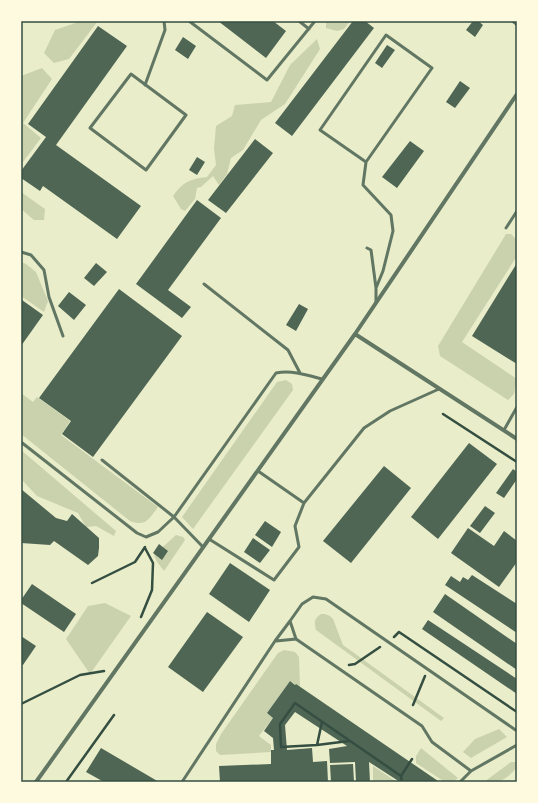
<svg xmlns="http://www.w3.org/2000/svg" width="538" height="803" viewBox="0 0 538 803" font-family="'Sofia Sans Condensed',sans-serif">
<rect width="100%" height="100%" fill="#e9edc9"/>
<!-- green -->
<path fill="#cad2ad" d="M81 21H98L69 59 54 63 44 53 55 30Z
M326 21H350L344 29 337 31 326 28Z
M317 39 320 49 285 104 261 120 243 150 231 158 227 174 219 185 213 176 201 187 197 188 195 199 185 211 181 209 173 196C183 182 190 179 207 177L216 165 214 149 216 126 232 116 235 105 271 102 290 65Z
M42 68 52 79 23 123 41 138 23 162H21V76Z
M21 192 45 209 44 220H34L21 209Z
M506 234H511L517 240V256L462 342 517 379 514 394 508 400 440 356 438 346Z
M21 262 26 264 36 272 48 301 44 312 21 296Z
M286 380 292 384 293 390 193 529 182 517 277 382Z
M21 393 33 402 37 397 70 421 61 435 158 507C149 519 146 527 130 521L21 434Z
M21 450 116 531 114 536 96 526 86 527 78 513 37 496 21 479Z
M176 535 183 537 185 540 164 571 157 562 154 555Z
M105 603 131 616 90 674 66 639 88 606Z
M321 614H325L330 616 333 619 343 645 444 718 441 721 316 630C314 622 314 619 321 614Z
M284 650 295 652 299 657 300 688 290 681 267 713 273 718 259 736 271 745V752L220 755 216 751V744L221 734 278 653Z
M499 729 507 737 471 758 463 752 475 739Z
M421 748 458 778 453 782H440L442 780 416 763V756Z
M511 762H517V767C505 781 502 782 484 782Z
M373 766 397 782H373Z"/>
<!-- building -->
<path fill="#4f6655" d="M218 21H273L286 31 266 58Z
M353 21H365L374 28 292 136 275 123Z
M473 21H478L483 25 475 37 466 30Z
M98 26 127 46 56 145 141 206 117 239 43 186 40 191 21 178V171L46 137 28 124Z
M183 37 196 46 188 59 175 50Z
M387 45 395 50 382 68 375 63Z
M460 81 470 88 455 108 446 102Z
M255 139 273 153 226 213 208 200Z
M410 141 424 151 397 188 382 177Z
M197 157 205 162 197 175 189 170Z
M197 200 221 218 168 290 191 307 182 318 136 284Z
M96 263 107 272 94 286 84 278Z
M517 263V364L472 336Z
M119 289 182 336 93 457 62 434 71 421 39 398Z
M69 292 86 305 74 320 58 306Z
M22 300 43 315 21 346V301Z
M299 304 308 309 296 331 286 325Z
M469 443 497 464 438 539 411 517Z
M384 466 411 488 351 563 323 541Z
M513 469 517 472V479L504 498 496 493Z
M21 489 56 518 67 521 72 514 99 538V548L98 556 88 565 54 541 50 545 21 543Z
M485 506 495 513 480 533 470 526Z
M265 521 281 532 272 547 255 535Z
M468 528 494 546 504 531 517 541V562L499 587 451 553Z
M253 538 270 550 260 563 244 552Z
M159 544 168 551 162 560 153 553Z
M230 563 270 590 249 622 209 594Z
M472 575 517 604V633L445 585 451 576 460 582 463 577 468 580Z
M32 584 76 614 64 632 21 603V600Z
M445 594 517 644V670L433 612Z
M207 612 243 637 203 692 168 667Z
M428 620 517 679V694L422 629Z
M21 636 36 646 23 665 21 664Z
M290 681 295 685 296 684 438 781 437 782H400L369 762 370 782H356L355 762 330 763 329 749 347 746 295 712 285 725 287 750 312 748 313 762 327 761 328 782H220L219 766 271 764V750H274L273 738 264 731 273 718 267 713Z
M101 748 159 782H104L86 772Z
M353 764 354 782H331L330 765Z"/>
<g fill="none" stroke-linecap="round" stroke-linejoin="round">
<!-- path -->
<path stroke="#344e41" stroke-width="2.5" d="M443 414 517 462
M92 583 135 562 145 547
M141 617 152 590 153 563 145 548
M394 637 399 632 517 712
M349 665 355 664 380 647
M21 704 80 675 104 671
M413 705 425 676
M349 741 317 745 281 747 280 724 295 703 401 776 402 782
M317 745 322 722
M401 776 412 759
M66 782 114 715"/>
<!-- service -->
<path stroke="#617663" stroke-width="3" d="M189 21 267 80 315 21
M299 21 309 29
M131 74 186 115 146 170 90 128Z
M145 85 165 30 164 21
M366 162 320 130 386 35 432 68 366 162 363 185 391 215 393 231 383 271 376 288V302
M506 228 517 211
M367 248 371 250 376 288
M21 252 31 255 44 270 49 297 63 336
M204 284 288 350 300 373
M504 430 517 407
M21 442 137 533 146 537 158 532 174 517 276 373C292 370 307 375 322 379
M102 460 174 517 203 547
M304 503 364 428 390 411 439 389
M209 539 274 580 299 547 295 526 304 503 258 471
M276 641 296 639
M471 771 432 742 422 726 296 639 290 621 302 604 313 597 326 599 517 731
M182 782 275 641 290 621
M460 782 471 771 517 745"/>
<!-- minor -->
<path stroke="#617663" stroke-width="4" d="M513 21 517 24
M355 334 517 439
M36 782 355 334 517 94"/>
</g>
<!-- border -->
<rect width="538" height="803" fill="none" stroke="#fefae0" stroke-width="44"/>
<rect x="22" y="22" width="494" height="759" fill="none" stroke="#344e41" stroke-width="1.5"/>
</svg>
